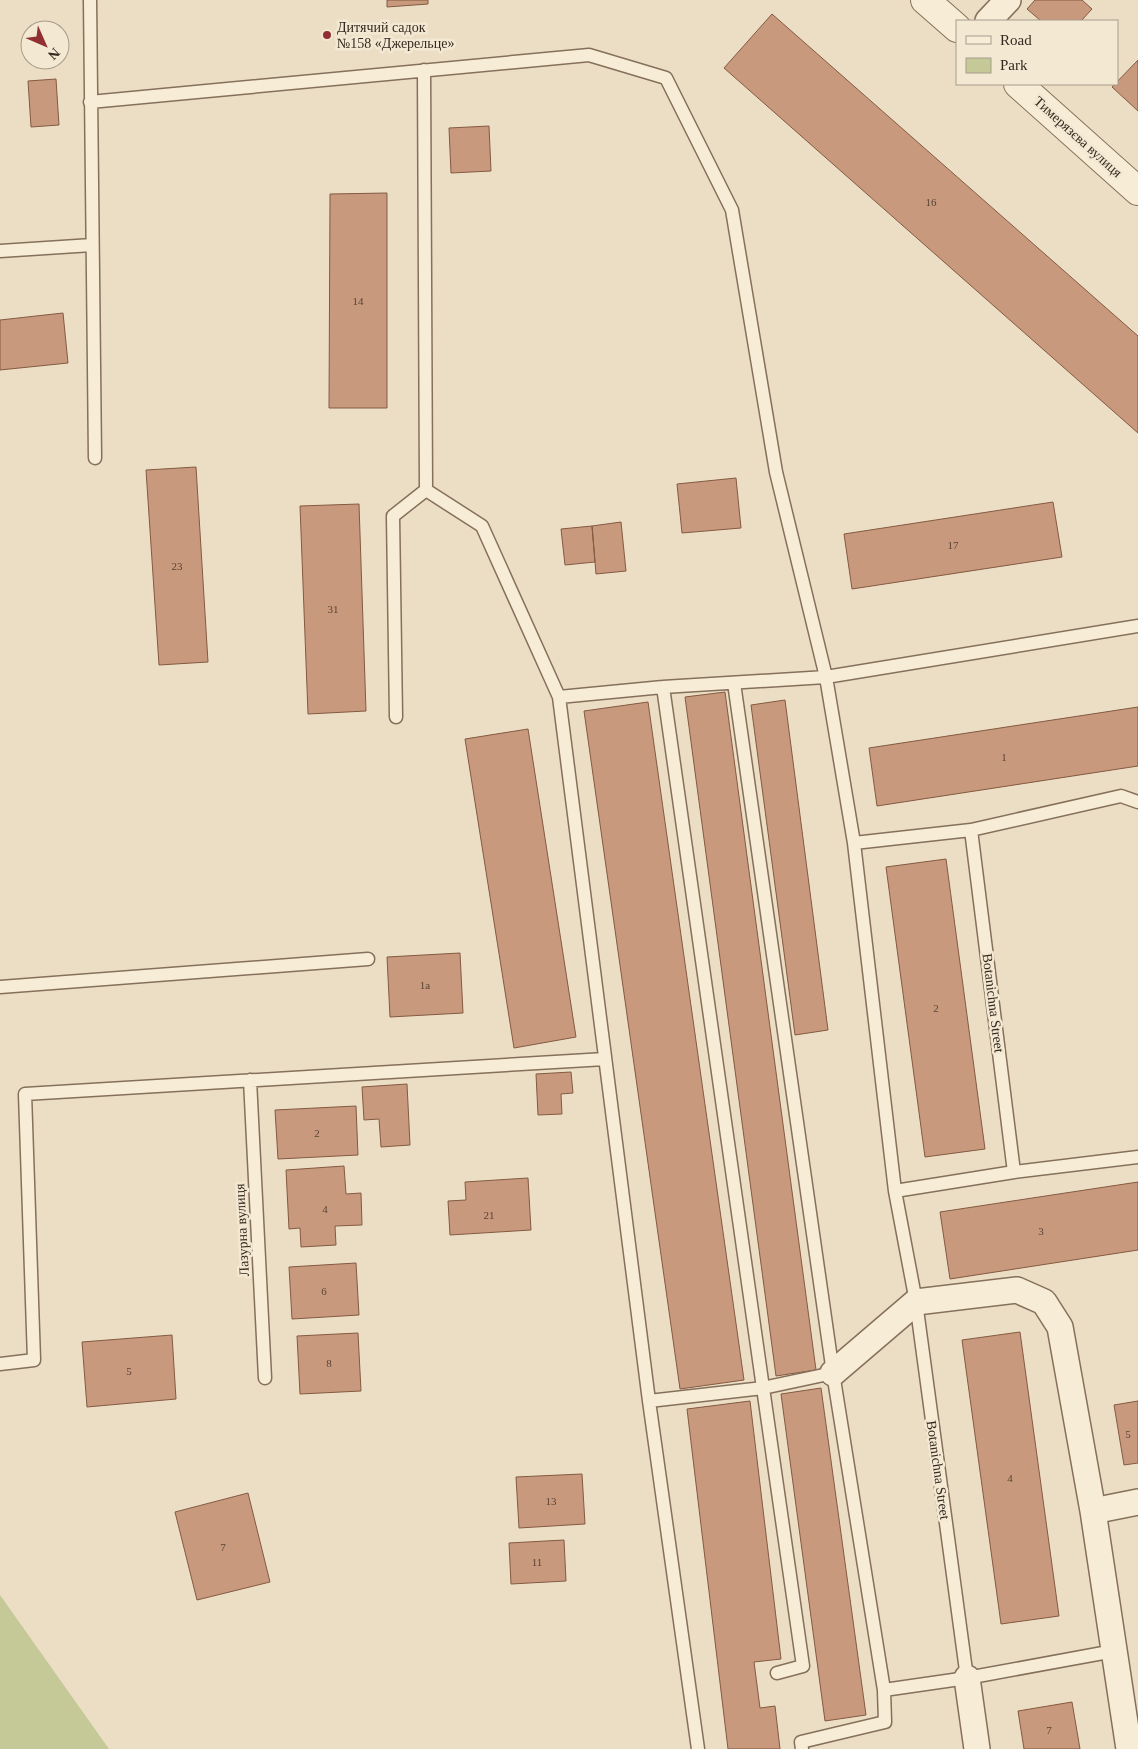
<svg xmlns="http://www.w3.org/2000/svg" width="1138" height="1749" viewBox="0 0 1138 1749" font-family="'Times New Roman',serif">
<rect width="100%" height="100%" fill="#ecdec4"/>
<!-- green -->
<path fill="#c5c998" d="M0 1595 109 1749H0Z"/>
<!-- building -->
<path fill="#c8997c" stroke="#835a42" d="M387 0H428V4L387 7Z
M1035 0H1082L1092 9 1081 21H1041L1027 9Z
M772 14 1138 336V433L724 68Z
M1138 60V111L1112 87Z
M56 79 59 125 31 127 28 81Z
M489 126 491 171 451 173 449 128Z
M387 193V408H329L330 194Z
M63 313 68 363 0 370V320Z
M196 467 208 662 159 665 146 470Z
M736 478 741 528 682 533 677 484Z
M1053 502 1062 557 852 589 844 534Z
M359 504 366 711 308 714 300 506Z
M621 522 626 571 596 574 592 526Z
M592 526 595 562 565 565 561 529Z
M725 692 816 1370 776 1376 685 697Z
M785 700 828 1030 795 1035 751 705Z
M648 702 744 1380 680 1389 584 711Z
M1138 707V766L877 806 869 748Z
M528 729 576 1037 514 1048 465 739Z
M946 859 985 1149 925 1157 886 867Z
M460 953 463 1013 390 1017 387 957Z
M571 1072 573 1093 561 1094 562 1114 538 1115 536 1074Z
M407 1084 410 1145 381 1147 379 1119 364 1120 362 1087Z
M356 1106 358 1155 278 1159 275 1110Z
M344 1166 346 1194 361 1193 362 1225 335 1226 336 1245 301 1247 300 1228 289 1229 286 1170Z
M528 1178 531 1230 450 1235 448 1201 466 1200 465 1182Z
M1138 1182V1250L950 1279 940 1212Z
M356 1263 359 1315 292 1319 289 1267Z
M1020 1332 1059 1616 1001 1624 962 1340Z
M358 1333 361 1391 300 1394 297 1336Z
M172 1335 176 1399 87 1407 82 1342Z
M821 1388 866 1715 825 1721 781 1394Z
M750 1401 781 1659 754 1662 760 1708 775 1706 780 1749H728L687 1409Z
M1138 1401V1463L1124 1465 1114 1405Z
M582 1474 585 1524 519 1528 516 1477Z
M248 1493 270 1582 197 1600 175 1512Z
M564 1540 566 1581 511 1584 509 1543Z
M1072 1702 1080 1749H1024L1018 1711Z"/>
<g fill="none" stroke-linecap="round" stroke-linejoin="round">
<defs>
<path id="service" d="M90 0 95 458
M90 102 589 55 666 78 732 210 776 472 826 677 1138 626
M0 251 92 245
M426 490 482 526 559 697
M734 683 833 1373 763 1388 803 1666 777 1673
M663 687 763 1388 649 1401 559 697 663 687 826 677 854 843 895 1191
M396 717 393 516 426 490 424 70
M971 830 1121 796 1138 802
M854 843 971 830 1014 1172 895 1191 916 1302 967 1678
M0 987 368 959
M250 1080 265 1378
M1014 1172 1138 1157
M0 1364 34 1360 25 1094 605 1059
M833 1373 884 1690
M649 1401 698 1749
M802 1749 801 1742 885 1722 884 1690 967 1678 1114 1651"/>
<path id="minor" d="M988 21 1008 0
M833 1373 916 1302 1017 1290 1044 1302 1060 1327 1093 1511 1129 1749
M1093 1511 1138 1502
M967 1678 977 1749"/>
<path id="tertiary" d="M925 0 957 28
M1018 84 1138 191"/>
</defs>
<!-- service casing -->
<use href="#service" stroke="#85705b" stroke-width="15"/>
<!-- minor casing -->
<use href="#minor" stroke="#85705b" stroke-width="28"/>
<!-- tertiary casing -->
<use href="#tertiary" stroke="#85705b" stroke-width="30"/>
<!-- service -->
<use href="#service" stroke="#f7ecd6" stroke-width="12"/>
<!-- minor -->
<use href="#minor" stroke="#f7ecd6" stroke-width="25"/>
<!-- tertiary -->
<use href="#tertiary" stroke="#f7ecd6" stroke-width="28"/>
</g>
<!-- markers -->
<circle fill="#912f33" stroke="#f3e9d3" stroke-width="2" cx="327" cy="35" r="5"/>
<g text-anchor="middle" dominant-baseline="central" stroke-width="5" stroke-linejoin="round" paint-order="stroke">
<!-- number labels -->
<g font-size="11" fill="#5a4536">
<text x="931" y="202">16</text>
<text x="358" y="301">14</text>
<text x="953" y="545">17</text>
<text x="177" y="566">23</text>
<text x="333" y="609">31</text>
<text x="1004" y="757">1</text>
<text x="425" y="985">1а</text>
<text x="936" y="1008">2</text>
<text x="317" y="1133">2</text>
<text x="325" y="1209">4</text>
<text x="489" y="1215">21</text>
<text x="1041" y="1231">3</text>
<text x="324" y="1291">6</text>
<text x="329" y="1363">8</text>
<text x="129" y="1371">5</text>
<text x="1128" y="1434">5</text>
<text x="1010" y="1478">4</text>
<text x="551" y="1501">13</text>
<text x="223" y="1547">7</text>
<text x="537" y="1562">11</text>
<text x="1049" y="1730">7</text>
</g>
<!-- poi labels -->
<g font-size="14" fill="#36291f" stroke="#f3e9d3" text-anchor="start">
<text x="337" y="27">Дитячий садок<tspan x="337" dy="16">№158 «Джерельце»</tspan></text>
</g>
<!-- street labels -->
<g font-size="14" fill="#36291f" stroke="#f3e9d3">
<text transform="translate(1078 137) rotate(42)">Тимерязєва вулиця</text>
<text transform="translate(993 1003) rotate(83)">Botanichna Street</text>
<text transform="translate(242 1230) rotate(-93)">Лазурна вулиця</text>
<text transform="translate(938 1470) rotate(82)">Botanichna Street</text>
</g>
</g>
<!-- legend -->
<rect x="956" y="20" width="162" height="65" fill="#f3e9d3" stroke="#a79c8b"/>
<rect x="966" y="36" width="25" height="8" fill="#f7ecd6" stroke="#a79c8b"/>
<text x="1000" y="45" font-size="15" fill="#36291f">Road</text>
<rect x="966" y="58" width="25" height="15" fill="#c5c998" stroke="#a79c8b"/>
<text x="1000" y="70" font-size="15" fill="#36291f">Park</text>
<!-- north arrow -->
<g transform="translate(45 45) rotate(135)"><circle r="24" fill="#f3e9d3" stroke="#a79c8b"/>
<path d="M0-4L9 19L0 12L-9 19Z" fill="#912f33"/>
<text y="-8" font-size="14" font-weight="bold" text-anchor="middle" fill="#36291f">N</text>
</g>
</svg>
